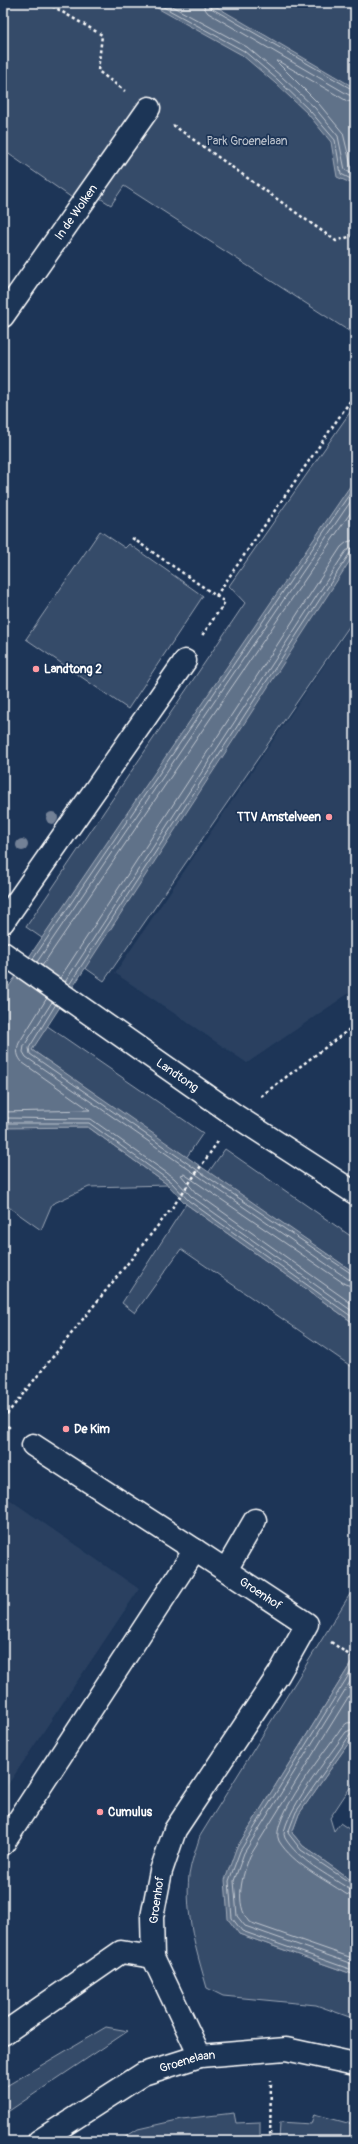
<svg xmlns="http://www.w3.org/2000/svg" width="358" height="2144" viewBox="0 0 358 2144" font-family="Pangolin,sans-serif">
<rect width="100%" height="100%" fill="#1d3557"/>
<filter id="ink" filterUnits="userSpaceOnUse"><feTurbulence type="fractalNoise" baseFrequency=".025" numOctaves="2"/><feDisplacementMap in="SourceGraphic" scale="8" xChannelSelector="R" yChannelSelector="G"/><feConvolveMatrix kernelMatrix="1 2 1 2 8 2 1 2 1" color-interpolation-filters="sRGB"/></filter>
<g filter="url(#ink)">
<!-- built -->
<path fill="#2a4161" d="M355 620V989L247 1063 115 973Z
M3 1495 139 1589 3 1792Z"/>
<!-- green -->
<path fill="#364b69" stroke="#9aa5b4" d="M3 3H355V335L124 186 111 205 87 190 78 202 3 150Z
M355 405V618L104 981 26 927 245 603 229 586Z
M100 531 125 548 129 544 203 596 128 709 26 639Z
M46 1025 203 1133 186 1158 32 1050Z
M5 1126 88 1127 168 1185 89 1187 52 1204 41 1230 3 1203V1128Z
M225 1149 355 1239V1273L208 1173Z
M186 1204 355 1324V1369L181 1249 135 1313 122 1303Z
M355 1586V1657L236 1849 239 1934 355 1975V2019L316 2005 223 1996 207 1988C196 1950 185 1915 189 1875 191 1862 196 1849 200 1836Z
M355 1734V1780L330 1818 334 1831 340 1823 355 1833V1883L303 1846 292 1833 299 1814Z
M106 2027 128 2031 3 2115V2088Z
M234 2113 236 2123 260 2122V2141H119L138 2129 182 2119Z
M314 2114 355 2125V2141H279L280 2122 311 2124Z"/>
<!-- water -->
<path fill="#617289" stroke="#a0aab8" d="M148 3H210L355 88V185L337 177 331 142 308 114 275 83 242 55Z
M355 479V553L32 1050 355 1273V1324L186 1204 168 1185 88 1127 3 1128V995Z
M355 1657V1734L299 1814 292 1833 303 1846 355 1883V1975L239 1934 228 1919 225 1880 236 1849Z"/>
<g fill="none" stroke-linecap="round" stroke-linejoin="round">
<!-- shore -->
<path stroke="#c0c7d0" stroke-width="1" d="M156 3 244 51 278 80 311 112 335 140 341 174 355 181
M166 3 247 47 281 76 315 108 338 136 345 170 355 175
M203 3 205 9 208 13 349 95 355 96
M209 3 211 8 355 91
M355 102 347 101 278 61H276L319 104 343 133 351 166 355 168
M33 959 355 486
M37 962 355 495
M42 966 355 506
M60 978 341 547 347 542 355 540
M65 982 346 551 355 546
M69 985 350 553 355 551
M52 1002 24 1046 23 1052 26 1057 348 1279 355 1281
M56 1004 29 1048 30 1054 206 1176 355 1276
M3 1112 90 1110 23 1063C17 1057 16 1050 19 1043L47 998
M3 1118 91 1119 174 1178 192 1197 355 1313
M3 1123H89L171 1182 189 1201 355 1319
M355 1287 345 1284 184 1174 181 1175 196 1193 355 1306
M355 1665 240 1851 229 1881 232 1918 242 1931 355 1971
M355 1674 244 1853 234 1881 237 1916 245 1926 355 1965
M355 1686 250 1856C242 1876 234 1903 249 1922L355 1959
M355 1722 347 1723 341 1728C328 1748 268 1821 279 1841 293 1864 324 1879 346 1894L355 1897
M355 1728 346 1732C335 1748 276 1823 285 1838 298 1860 328 1875 349 1889L355 1891
M355 1733 350 1735 296 1812 288 1833 301 1850 355 1886"/>
<defs>
<g id="minor">
<path id="s1" d="M3 316 149 108"/>
<path d="M3 922 185 661"/>
<path id="s2" d="M3 953 236 1116 355 1193"/>
<path d="M33 1445 195 1550"/>
<path d="M226 1570 255 1520"/>
<path id="s3" d="M3 1844 195 1550 307 1624 279 1674 175 1830 161 1871 152 1917 153 1957 200 2056"/>
<path d="M3 2034 121 1952 153 1957"/>
<path id="s4" d="M39 2141 143 2074 200 2056 286 2049 355 2064"/>
</g>
</defs>
<!-- minor casing -->
<use href="#minor" stroke="#fff" stroke-width="25"/>
<!-- path -->
<path stroke="#fff" stroke-width="2.5" stroke-dasharray="3 3" stroke-linecap="butt" d="M47 3 102 35 98 71 125 91
M173 125 336 241 355 235
M132 538 225 602 201 637
M216 596 355 394
M261 1096 355 1025
M3 1419 172 1208 219 1140
M3 1422 10 1428
M331 1642 355 1659
M270 2141 271 2080"/>
<!-- minor -->
<use href="#minor" stroke="#1d3557" stroke-width="22"/>
</g>
<!-- trees -->
<g fill="#738196">
<circle cx="52" cy="818" r="6"/>
<circle cx="22" cy="845" r="6"/>
</g>
</g>
<!-- markers -->
<g fill="#ff9aa2" stroke="#1d3557" stroke-width="1.5">
<circle cx="36" cy="669" r="4"/>
<circle cx="329" cy="817" r="4"/>
<circle cx="66" cy="1429" r="4"/>
<circle cx="100" cy="1812" r="4"/>
</g>
<g text-anchor="middle" dominant-baseline="central" stroke-width="3.5" stroke-linejoin="round" paint-order="stroke">
<!-- park labels -->
<g font-size="12" fill="#b9c0ca" stroke="#1d3557">
<text x="247" y="141">Park Groenelaan</text>
</g>
<!-- street labels -->
<g font-size="12" fill="#fff" stroke="#1d3557">
<text stroke="none"><textPath href="#s1" startOffset="127">In de Wolken</textPath></text>
<text stroke="none"><textPath href="#s2" startOffset="213">Landtong</textPath></text>
<text stroke="none"><textPath href="#s3" startOffset="430">Groenhof</textPath></text>
<text transform="translate(157 1900) rotate(-82)">Groenhof</text>
<text stroke="none"><textPath href="#s4" startOffset="170">Groenelaan</textPath></text>
</g>
<!-- poi labels -->
<g font-size="12" font-weight="bold" fill="#fff" stroke="#1d3557" text-anchor="start">
<text x="44" y="669">Landtong 2</text>
<text x="321" y="817" text-anchor="end">TTV Amstelveen</text>
<text x="74" y="1429">De Kim</text>
<text x="108" y="1812">Cumulus</text>
</g>
</g>
<!-- margin -->
<rect width="358" height="2144" fill="none" stroke="#1d3557" stroke-width="16"/>
<rect x="8" y="8" width="342" height="2128" fill="none" stroke="#fff" stroke-width="1.5" filter="url(#ink)"/>
</svg>
